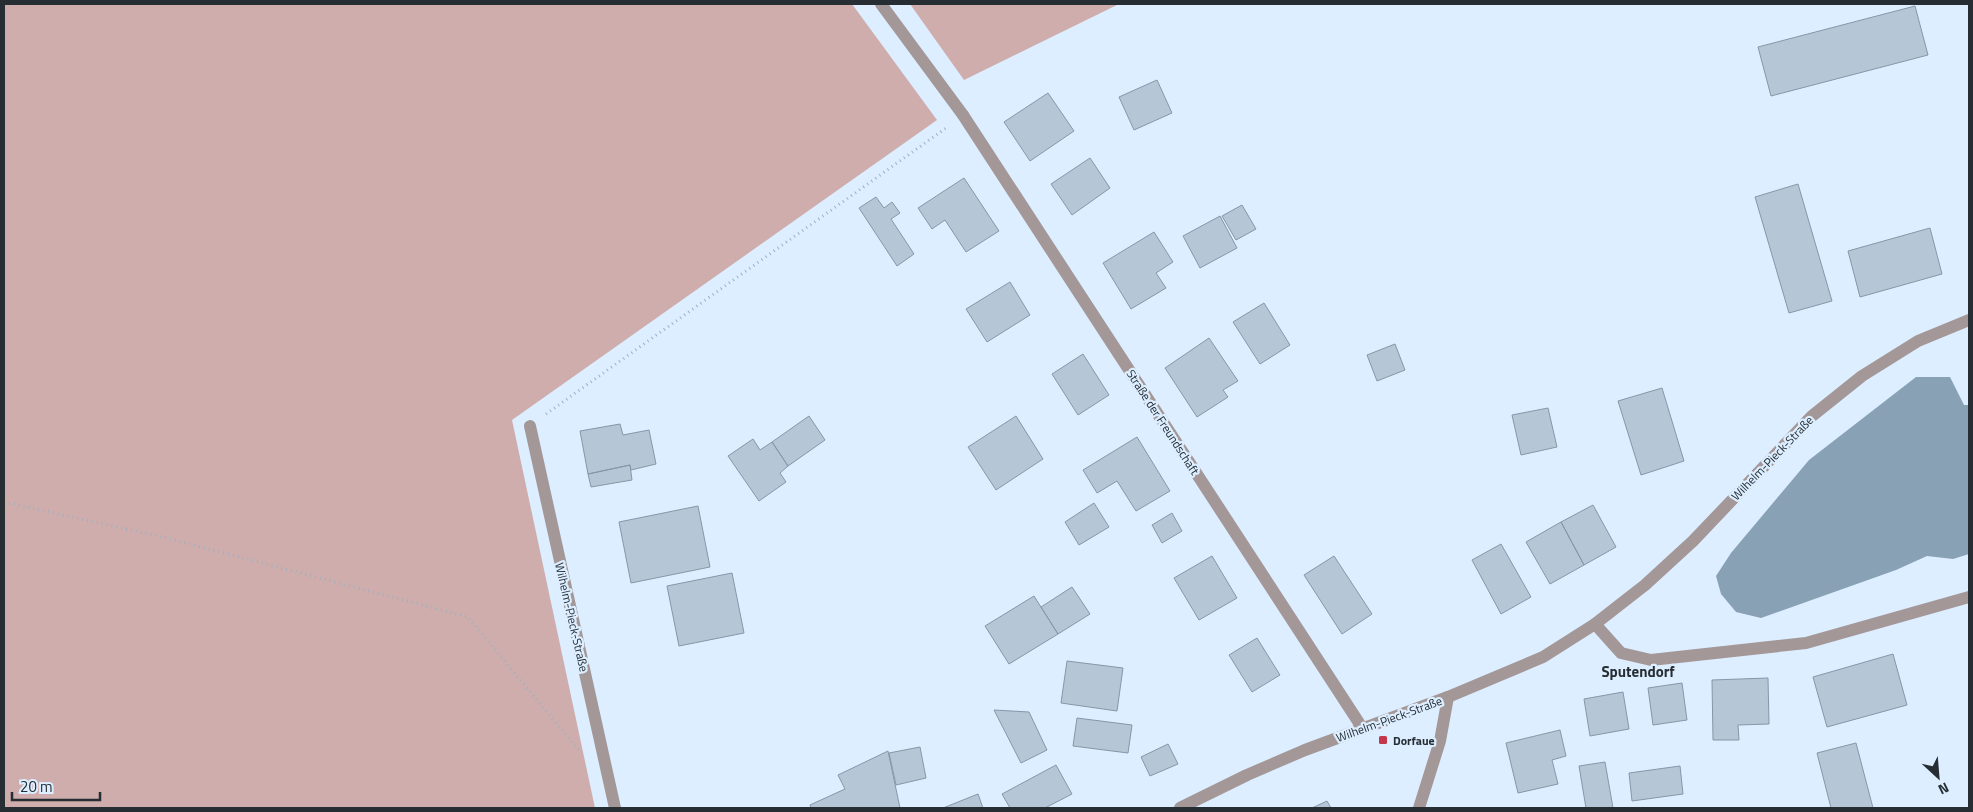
<svg xmlns="http://www.w3.org/2000/svg" width="1973" height="812" viewBox="0 0 1973 812" font-family="'Titillium Web',sans-serif">
<rect width="100%" height="100%" fill="#dceeff"/>
<!-- forest -->
<path fill="#cfadad" d="M4 4H852L937 120 512 420 595 808H4Z
M910 4H1119L964 80Z"/>
<!-- water -->
<path fill="#88a1b5" d="M1916 377H1950L1964 405H1969V554L1953 559 1927 556 1896 570 1761 618 1736 612 1721 594 1716 576 1731 553 1809 460Z"/>
<!-- building -->
<path fill="#b5c7d7" stroke="#8697a6" d="M1915 6 1928 55 1771 96 1758 47Z
M1157 80 1172 113 1134 130 1119 97Z
M1048 93 1074 131 1030 161 1004 122Z
M1090 158 1110 188 1072 215 1051 184Z
M964 178 999 231 966 252 945 220 932 229 918 208Z
M1798 184 1832 301 1789 313 1755 197Z
M876 197 884 208 892 202 900 213 891 219 914 254 897 266 859 208Z
M1242 205 1256 229 1236 240 1222 216Z
M1220 216 1237 248 1200 268 1183 236Z
M1930 228 1942 274 1860 297 1848 251Z
M1154 232 1173 262 1156 273 1166 288 1131 309 1103 263Z
M1010 282 1030 315 987 342 966 309Z
M1264 303 1290 345 1260 364 1233 322Z
M1209 338 1238 381 1223 390 1228 397 1197 417 1165 368Z
M1395 344 1405 370 1377 381 1367 355Z
M1083 354 1109 395 1078 415 1052 374Z
M1662 388 1684 461 1641 475 1618 401Z
M1548 408 1557 447 1521 455 1512 415Z
M809 416 825 440 788 466 772 442Z
M1016 416 1043 459 996 490 968 447Z
M620 424 623 435 649 430 656 464 631 470 630 465 588 474 580 431Z
M1137 437 1170 491 1136 511 1117 481 1097 493 1083 470Z
M753 439 760 450 772 442 788 466 780 473 786 482 759 501 728 456Z
M630 465 632 480 591 487 588 474Z
M1094 503 1109 527 1079 545 1065 522Z
M1593 505 1616 547 1584 565 1561 522Z
M698 506 710 567 631 583 619 522Z
M1172 513 1182 531 1162 543 1152 525Z
M1561 522 1584 565 1550 584 1526 542Z
M1501 544 1531 597 1501 614 1472 560Z
M1212 556 1237 598 1199 620 1174 578Z
M1334 556 1372 614 1342 634 1304 575Z
M732 573 744 633 679 646 667 586Z
M1072 587 1090 614 1058 634 1041 607Z
M1034 596 1058 634 1009 664 985 626Z
M1257 638 1280 675 1252 692 1229 655Z
M1893 654 1907 705 1827 727 1813 677Z
M1067 661 1123 668 1117 711 1061 703Z
M1768 678 1769 724 1738 725 1739 740H1713L1712 680Z
M1682 683 1687 720 1653 725 1648 688Z
M1623 692 1629 729 1590 736 1584 699Z
M994 710 1029 712 1047 750 1021 763Z
M1077 718 1132 725 1128 753 1073 746Z
M1560 730 1566 756 1552 760 1558 784 1518 793 1506 743Z
M1856 743 1873 808H1831L1817 753Z
M1168 744 1178 764 1150 776 1141 757Z
M920 747 926 778 896 785 889 753Z
M888 751 900 808H811L810 805 845 789 838 775Z
M1605 762 1613 808H1586L1579 766Z
M1056 765 1072 794 1045 808H1010L1002 794Z
M1680 766 1683 794 1632 801 1629 773Z
M978 794 983 808H943Z
M1327 801 1331 808H1312Z"/>
<g fill="none" stroke-linecap="round" stroke-linejoin="round">
<!-- path -->
<path stroke="#a2b0bd" stroke-width="3" stroke-dasharray="1 4" stroke-linecap="butt" d="M546 414 946 128
M4 502 167 538 468 617 580 752"/>
<!-- service -->
<path stroke="#a39797" stroke-width="12" d="M881 4 963 115
M530 426 615 808
M1595 624 1621 653 1651 660 1806 643 1969 597"/>
<!-- minor -->
<path stroke="#a39797" stroke-width="12" d="M963 115 1363 729
M1419 808 1440 741 1448 697"/>
<!-- tertiary -->
<path stroke="#a39797" stroke-width="12" d="M1180 808 1247 775 1305 750 1448 697 1543 657 1595 624 1645 585 1693 541 1812 416 1862 376 1918 341 1969 320"/>
</g>
<!-- markers -->
<rect fill="#c6364a" stroke="#dceeff" stroke-width="2" x="1378" y="735" width="10" height="10" rx="2.5"/>
<g text-anchor="middle" dominant-baseline="central" stroke-width="4.5" stroke-linejoin="round" paint-order="stroke">
<!-- street labels -->
<g font-size="12" fill="#262d33" stroke="#dceeff">
<text transform="translate(1163 422) rotate(57)">Straße der Freundschaft</text>
<text transform="translate(1772 458) rotate(-46)">Wilhelm-Pieck-Straße</text>
<text transform="translate(572 617) rotate(77)">Wilhelm-Pieck-Straße</text>
<text transform="translate(1389 719) rotate(-20)">Wilhelm-Pieck-Straße</text>
</g>
<!-- poi labels -->
<g font-size="12" font-weight="bold" fill="#262d33" stroke="#dceeff" text-anchor="start">
<text x="1393" y="740">Dorfaue</text>
</g>
<!-- quarter labels -->
<g font-size="15" font-weight="bold" fill="#262d33" stroke="#dceeff">
<text x="1638" y="671">Sputendorf</text>
</g>
</g>
<!-- border -->
<rect width="1973" height="812" fill="none" stroke="#262d33" stroke-width="10"/>
<!-- north arrow -->
<g transform="translate(1938 777) rotate(154)" stroke="#dceeff" stroke-width="4" paint-order="stroke">
<path d="M0-4L9 19L0 12L-9 19Z" fill="#262d33"/>
<text y="-8" font-size="14" font-weight="bold" text-anchor="middle" fill="#262d33">N</text>
</g>
<!-- scale -->
<path d="M12 792v8h88v-8" fill="none" stroke="#262d33" stroke-width="2.5"/>
<text x="20" y="792" font-size="15" fill="#262d33" stroke="#dceeff" stroke-width="4" paint-order="stroke">20 m</text>
</svg>
